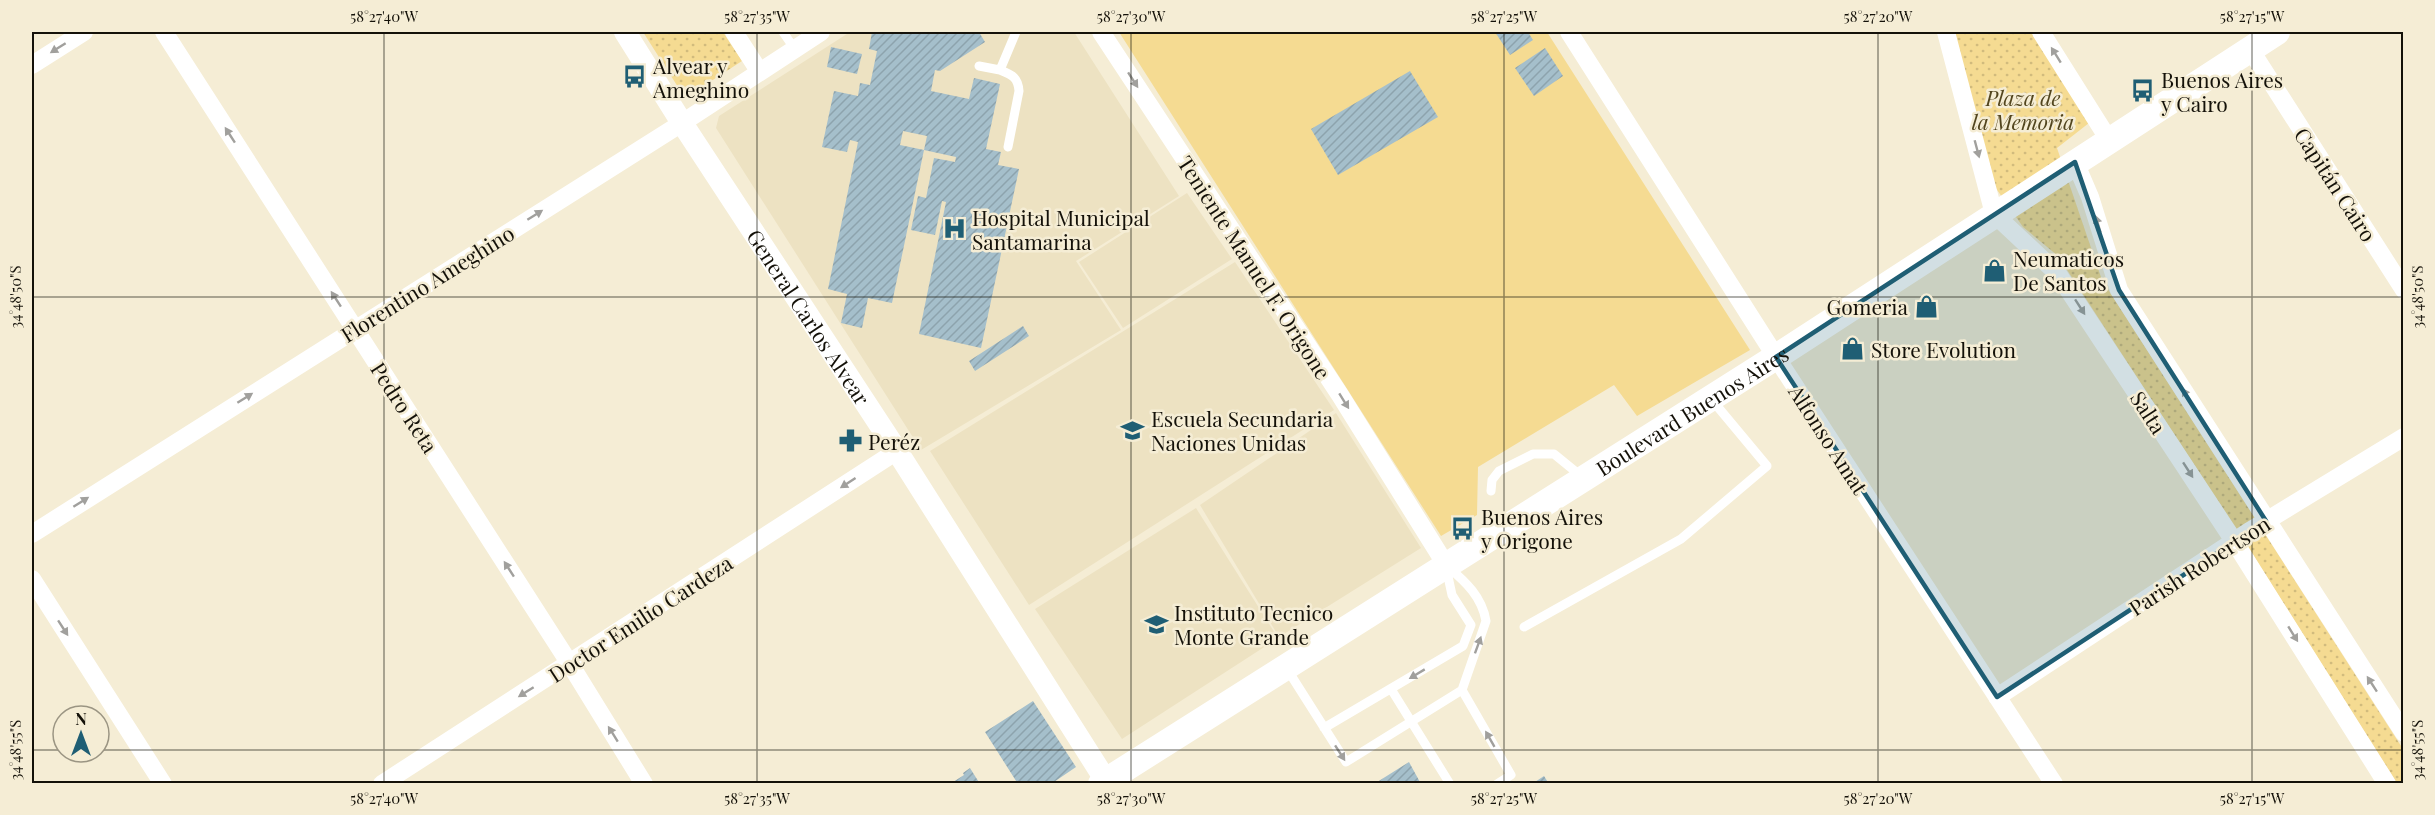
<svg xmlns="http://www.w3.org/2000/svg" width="2435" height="815" viewBox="0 0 2435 815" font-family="'Playfair Display',serif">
<defs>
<pattern id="park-dots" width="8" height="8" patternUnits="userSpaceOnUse" patternTransform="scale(1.5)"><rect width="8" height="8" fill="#f5db92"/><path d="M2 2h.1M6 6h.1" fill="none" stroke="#d1bb7d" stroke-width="1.8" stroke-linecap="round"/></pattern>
<pattern id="building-hatch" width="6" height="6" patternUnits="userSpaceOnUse" patternTransform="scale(1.5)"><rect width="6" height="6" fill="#a5bfcb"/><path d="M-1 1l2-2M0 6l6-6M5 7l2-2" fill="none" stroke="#8da3ad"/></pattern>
</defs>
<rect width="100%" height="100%" fill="#f5edd5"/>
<!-- built -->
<path fill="#ede2c2" d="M850 32H1074L1179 196 1076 261 1121 330 921 450 716 128 719 116Z
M1187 193 1232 259 1123 328 1079 262Z
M1235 262 1334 410 1029 605 930 451Z
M1336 413 1421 548 1279 637 1200 505Z
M1196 508 1278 638 1122 739 1035 609Z"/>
<!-- park -->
<path fill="url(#park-dots)" d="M643 32H723L742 61 685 98Z
M1952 32H2031L2089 123 2057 148 2102 280 2403 749V783H2397L2253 555 2058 256 2023 227 1995 187Z"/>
<!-- pitch -->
<path fill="#f5db92" d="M1119 32H1547L1750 350 1637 416 1614 385 1478 467 1477 515 1441 536Z"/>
<!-- building -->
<path fill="url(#building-hatch)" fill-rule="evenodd" d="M872 32H979L985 42 940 71 935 70 931 91 969 99 974 78 1000 84 986 149 1001 152 998 165 1019 169 981 348 919 334 946 202 942 201 935 235 911 230 918 196 926 198 934 158 955 162 956 157 924 150 892 303 868 298 862 328 841 323 847 294 828 289 858 142 850 140 847 152 822 147 834 91 858 96 860 83 870 85 877 51 869 49ZM903 131 927 136 924 150 900 145Z
M1495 32H1528L1533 40 1510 55Z
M831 47 862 54 857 74 827 67Z
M1545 48 1563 76 1534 96 1515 68Z
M1410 71 1438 117 1338 175 1311 129Z
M1023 326 1029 336 975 371 969 361Z
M1033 701 1076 767 1051 784H1018L985 732Z
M1409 762 1421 784H1374Z
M970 768 980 784H950L964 775 963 773Z
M1544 776 1549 784H1532Z"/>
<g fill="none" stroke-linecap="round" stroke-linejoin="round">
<!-- service -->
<path stroke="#fff" stroke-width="9" d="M783 32 794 48
M979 66 1000 70
M1008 147 1019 91C1018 77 1012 75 1000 70L1016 32
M1491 491 1492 480 1499 471 1533 454H1554L1581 476
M1524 627 1681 539 1767 466 1712 400
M1287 669 1346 762 1462 690 1486 621C1482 597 1466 582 1448 567
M1391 689 1450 784
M1462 690 1511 775 1497 784
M1324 728 1463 646 1471 625 1452 595 1446 567"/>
<!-- minor -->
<path stroke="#fff" stroke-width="18" d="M164 32 570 664 644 784
M734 32 759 71
M1101 32 1340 395 1446 565
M1569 32 1776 357 2054 784
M1946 32 1994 214 2058 274 2234 541 2387 784
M2041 32 2109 140
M2250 49 2404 290
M32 65 84 32
M2075 162 2090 197 2119 290 2404 733
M32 534 682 123 821 32
M32 579 163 784
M1997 697 2248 532 2404 437
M382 784 897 451"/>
<!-- tertiary -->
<path stroke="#fff" stroke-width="22" id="s1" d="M625 32 682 123 897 451 1108 784"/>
<!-- secondary -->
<path stroke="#fff" stroke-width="26" id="s2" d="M1101 784 1776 357 2277 32"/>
</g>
<!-- one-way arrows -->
<defs><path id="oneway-solid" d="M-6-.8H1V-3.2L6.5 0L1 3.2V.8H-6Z" transform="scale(1.5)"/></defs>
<g fill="#a1a09d">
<use href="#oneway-solid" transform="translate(58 48) rotate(148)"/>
<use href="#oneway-solid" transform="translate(2056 55) rotate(-122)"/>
<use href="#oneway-solid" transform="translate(1133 80) rotate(57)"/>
<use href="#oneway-solid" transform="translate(230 135) rotate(-123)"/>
<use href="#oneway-solid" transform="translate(1977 149) rotate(75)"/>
<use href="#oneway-solid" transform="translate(535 215) rotate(-32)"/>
<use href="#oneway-solid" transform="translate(2098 224) rotate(-107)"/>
<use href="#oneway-solid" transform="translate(336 299) rotate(-123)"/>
<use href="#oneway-solid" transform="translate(2080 307) rotate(57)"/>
<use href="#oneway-solid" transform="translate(2187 396) rotate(-122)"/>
<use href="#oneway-solid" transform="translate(245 398) rotate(-32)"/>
<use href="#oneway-solid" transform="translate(1344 401) rotate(58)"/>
<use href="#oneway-solid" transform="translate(2188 470) rotate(57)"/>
<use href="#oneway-solid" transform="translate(848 483) rotate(147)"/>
<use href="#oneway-solid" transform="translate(81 502) rotate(-32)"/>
<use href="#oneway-solid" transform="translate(509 569) rotate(-123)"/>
<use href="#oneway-solid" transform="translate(63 628) rotate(57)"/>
<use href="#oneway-solid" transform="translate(2293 634) rotate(58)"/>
<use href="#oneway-solid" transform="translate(1478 645) rotate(-70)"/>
<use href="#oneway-solid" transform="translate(1417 674) rotate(149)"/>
<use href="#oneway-solid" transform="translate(2372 684) rotate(-123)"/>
<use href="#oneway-solid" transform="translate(526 692) rotate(148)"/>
<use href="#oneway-solid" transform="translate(613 734) rotate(-122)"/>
<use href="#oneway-solid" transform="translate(1490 739) rotate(-120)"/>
<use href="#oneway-solid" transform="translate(1340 753) rotate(57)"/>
</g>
<!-- marked area -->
<path fill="#1f5e74" fill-opacity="0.2" stroke="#1f5e74" stroke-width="4.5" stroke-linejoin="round" d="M2075 162 2119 290 2266 521 1997 697 1776 357Z"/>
<!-- ticks -->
<path fill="none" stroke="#141109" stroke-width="1.5" stroke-opacity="0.45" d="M384 32V784M757 32V784M1131 32V784M1504 32V784M1878 32V784M2252 32V784M32 297H2404M32 750H63M99 750H2404"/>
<!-- icons -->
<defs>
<symbol id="bus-bare" viewBox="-9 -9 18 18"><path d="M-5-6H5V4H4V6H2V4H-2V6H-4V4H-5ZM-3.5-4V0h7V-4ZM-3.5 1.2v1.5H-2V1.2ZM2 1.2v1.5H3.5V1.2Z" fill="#1f5e74" stroke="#f5edd5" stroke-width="2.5" paint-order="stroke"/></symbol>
<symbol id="hospital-bare" viewBox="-9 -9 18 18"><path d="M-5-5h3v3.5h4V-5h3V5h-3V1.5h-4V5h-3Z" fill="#1f5e74" stroke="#f5edd5" stroke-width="2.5" paint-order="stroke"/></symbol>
<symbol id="shop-bare" viewBox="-9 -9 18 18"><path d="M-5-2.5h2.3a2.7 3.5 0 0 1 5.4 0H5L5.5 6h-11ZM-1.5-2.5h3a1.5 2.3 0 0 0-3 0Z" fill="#1f5e74" stroke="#f5edd5" stroke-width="2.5" paint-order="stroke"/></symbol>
<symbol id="school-bare" viewBox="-9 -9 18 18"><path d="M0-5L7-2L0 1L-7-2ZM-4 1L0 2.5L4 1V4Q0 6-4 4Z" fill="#1f5e74" stroke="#f5edd5" stroke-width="2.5" paint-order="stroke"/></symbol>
<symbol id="pharmacy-bare" viewBox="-9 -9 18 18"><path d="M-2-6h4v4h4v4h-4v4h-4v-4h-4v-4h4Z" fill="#1f5e74" stroke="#f5edd5" stroke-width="2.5" paint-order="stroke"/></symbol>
</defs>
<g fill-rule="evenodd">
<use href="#bus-bare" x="618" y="60" width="33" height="33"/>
<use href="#bus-bare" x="2126" y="74" width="33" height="33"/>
<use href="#hospital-bare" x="938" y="212" width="33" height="33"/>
<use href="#shop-bare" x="1978" y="254" width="33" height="33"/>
<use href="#shop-bare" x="1910" y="290" width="33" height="33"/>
<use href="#shop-bare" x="1836" y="332" width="33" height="33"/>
<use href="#school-bare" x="1116" y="414" width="33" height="33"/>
<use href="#pharmacy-bare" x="834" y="424" width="33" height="33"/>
<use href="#bus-bare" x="1446" y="512" width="33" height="33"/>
<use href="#school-bare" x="1140" y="608" width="33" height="33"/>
</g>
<g text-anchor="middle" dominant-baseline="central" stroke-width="5" stroke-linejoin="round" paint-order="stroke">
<!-- poi labels -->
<g font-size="21" fill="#141109" stroke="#f5edd5" text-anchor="start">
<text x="653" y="65">Alvear y<tspan x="653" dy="24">Ameghino</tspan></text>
<text x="2161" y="79">Buenos Aires<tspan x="2161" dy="24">y Cairo</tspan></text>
<text x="972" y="217">Hospital Municipal<tspan x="972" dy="24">Santamarina</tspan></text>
<text x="2013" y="258">Neumaticos<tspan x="2013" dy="24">De Santos</tspan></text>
<text x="1908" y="306" text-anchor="end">Gomeria</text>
<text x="1871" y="349">Store Evolution</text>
<text x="1151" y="418">Escuela Secundaria<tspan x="1151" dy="24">Naciones Unidas</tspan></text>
<text x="868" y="441">Peréz</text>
<text x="1481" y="516">Buenos Aires<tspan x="1481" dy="24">y Origone</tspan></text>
<text x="1174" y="612">Instituto Tecnico<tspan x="1174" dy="24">Monte Grande</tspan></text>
</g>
<!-- park labels -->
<g font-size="21" font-style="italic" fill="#52451e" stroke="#f5edd5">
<text x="2023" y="97">Plaza de<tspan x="2023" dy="24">la Memoria</tspan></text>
</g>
<!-- street labels -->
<g font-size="21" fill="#141109" stroke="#f5edd5">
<text transform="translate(2336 184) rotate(57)">Capitán Cairo</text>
<text transform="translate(1255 267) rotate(57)">Teniente Manuel F. Origone</text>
<text transform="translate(427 283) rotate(-32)">Florentino Ameghino</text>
<text stroke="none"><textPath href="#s1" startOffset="339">General Carlos Alvear</textPath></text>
<text transform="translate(405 407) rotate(57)">Pedro Reta</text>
<text stroke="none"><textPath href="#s2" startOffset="699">Boulevard Buenos Aires</textPath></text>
<text transform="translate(2149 412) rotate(57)">Salta</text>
<text transform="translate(1829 439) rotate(57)">Alfonso Amat</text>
<text transform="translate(2199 565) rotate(-33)">Parish Robertson</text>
<text transform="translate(640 618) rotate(-33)">Doctor Emilio Cardeza</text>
</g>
</g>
<!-- border -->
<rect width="2435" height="815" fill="none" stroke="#f5edd5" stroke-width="66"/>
<!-- north arrow -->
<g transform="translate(81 734)"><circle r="28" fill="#f5edd5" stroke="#9b9583" stroke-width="1.5"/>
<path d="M0-4.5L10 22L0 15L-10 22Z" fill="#1f5e74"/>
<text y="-9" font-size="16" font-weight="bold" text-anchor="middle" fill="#141109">N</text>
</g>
<rect x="33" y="33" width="2369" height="749" fill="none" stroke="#141109" stroke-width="2"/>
<g font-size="15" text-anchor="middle" fill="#141109">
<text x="384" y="22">58°27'40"W</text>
<text x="757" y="22">58°27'35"W</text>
<text x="1131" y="22">58°27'30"W</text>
<text x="1504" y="22">58°27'25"W</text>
<text x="1878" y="22">58°27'20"W</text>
<text x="2252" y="22">58°27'15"W</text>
<text transform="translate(16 297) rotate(-90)" y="5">34°48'50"S</text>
<text transform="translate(2418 297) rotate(-90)" y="5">34°48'50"S</text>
<text transform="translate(16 750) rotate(-90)" y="5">34°48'55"S</text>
<text transform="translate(2418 750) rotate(-90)" y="5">34°48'55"S</text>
<text x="384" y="804">58°27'40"W</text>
<text x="757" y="804">58°27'35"W</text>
<text x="1131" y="804">58°27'30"W</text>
<text x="1504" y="804">58°27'25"W</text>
<text x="1878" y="804">58°27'20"W</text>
<text x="2252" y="804">58°27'15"W</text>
</g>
</svg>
